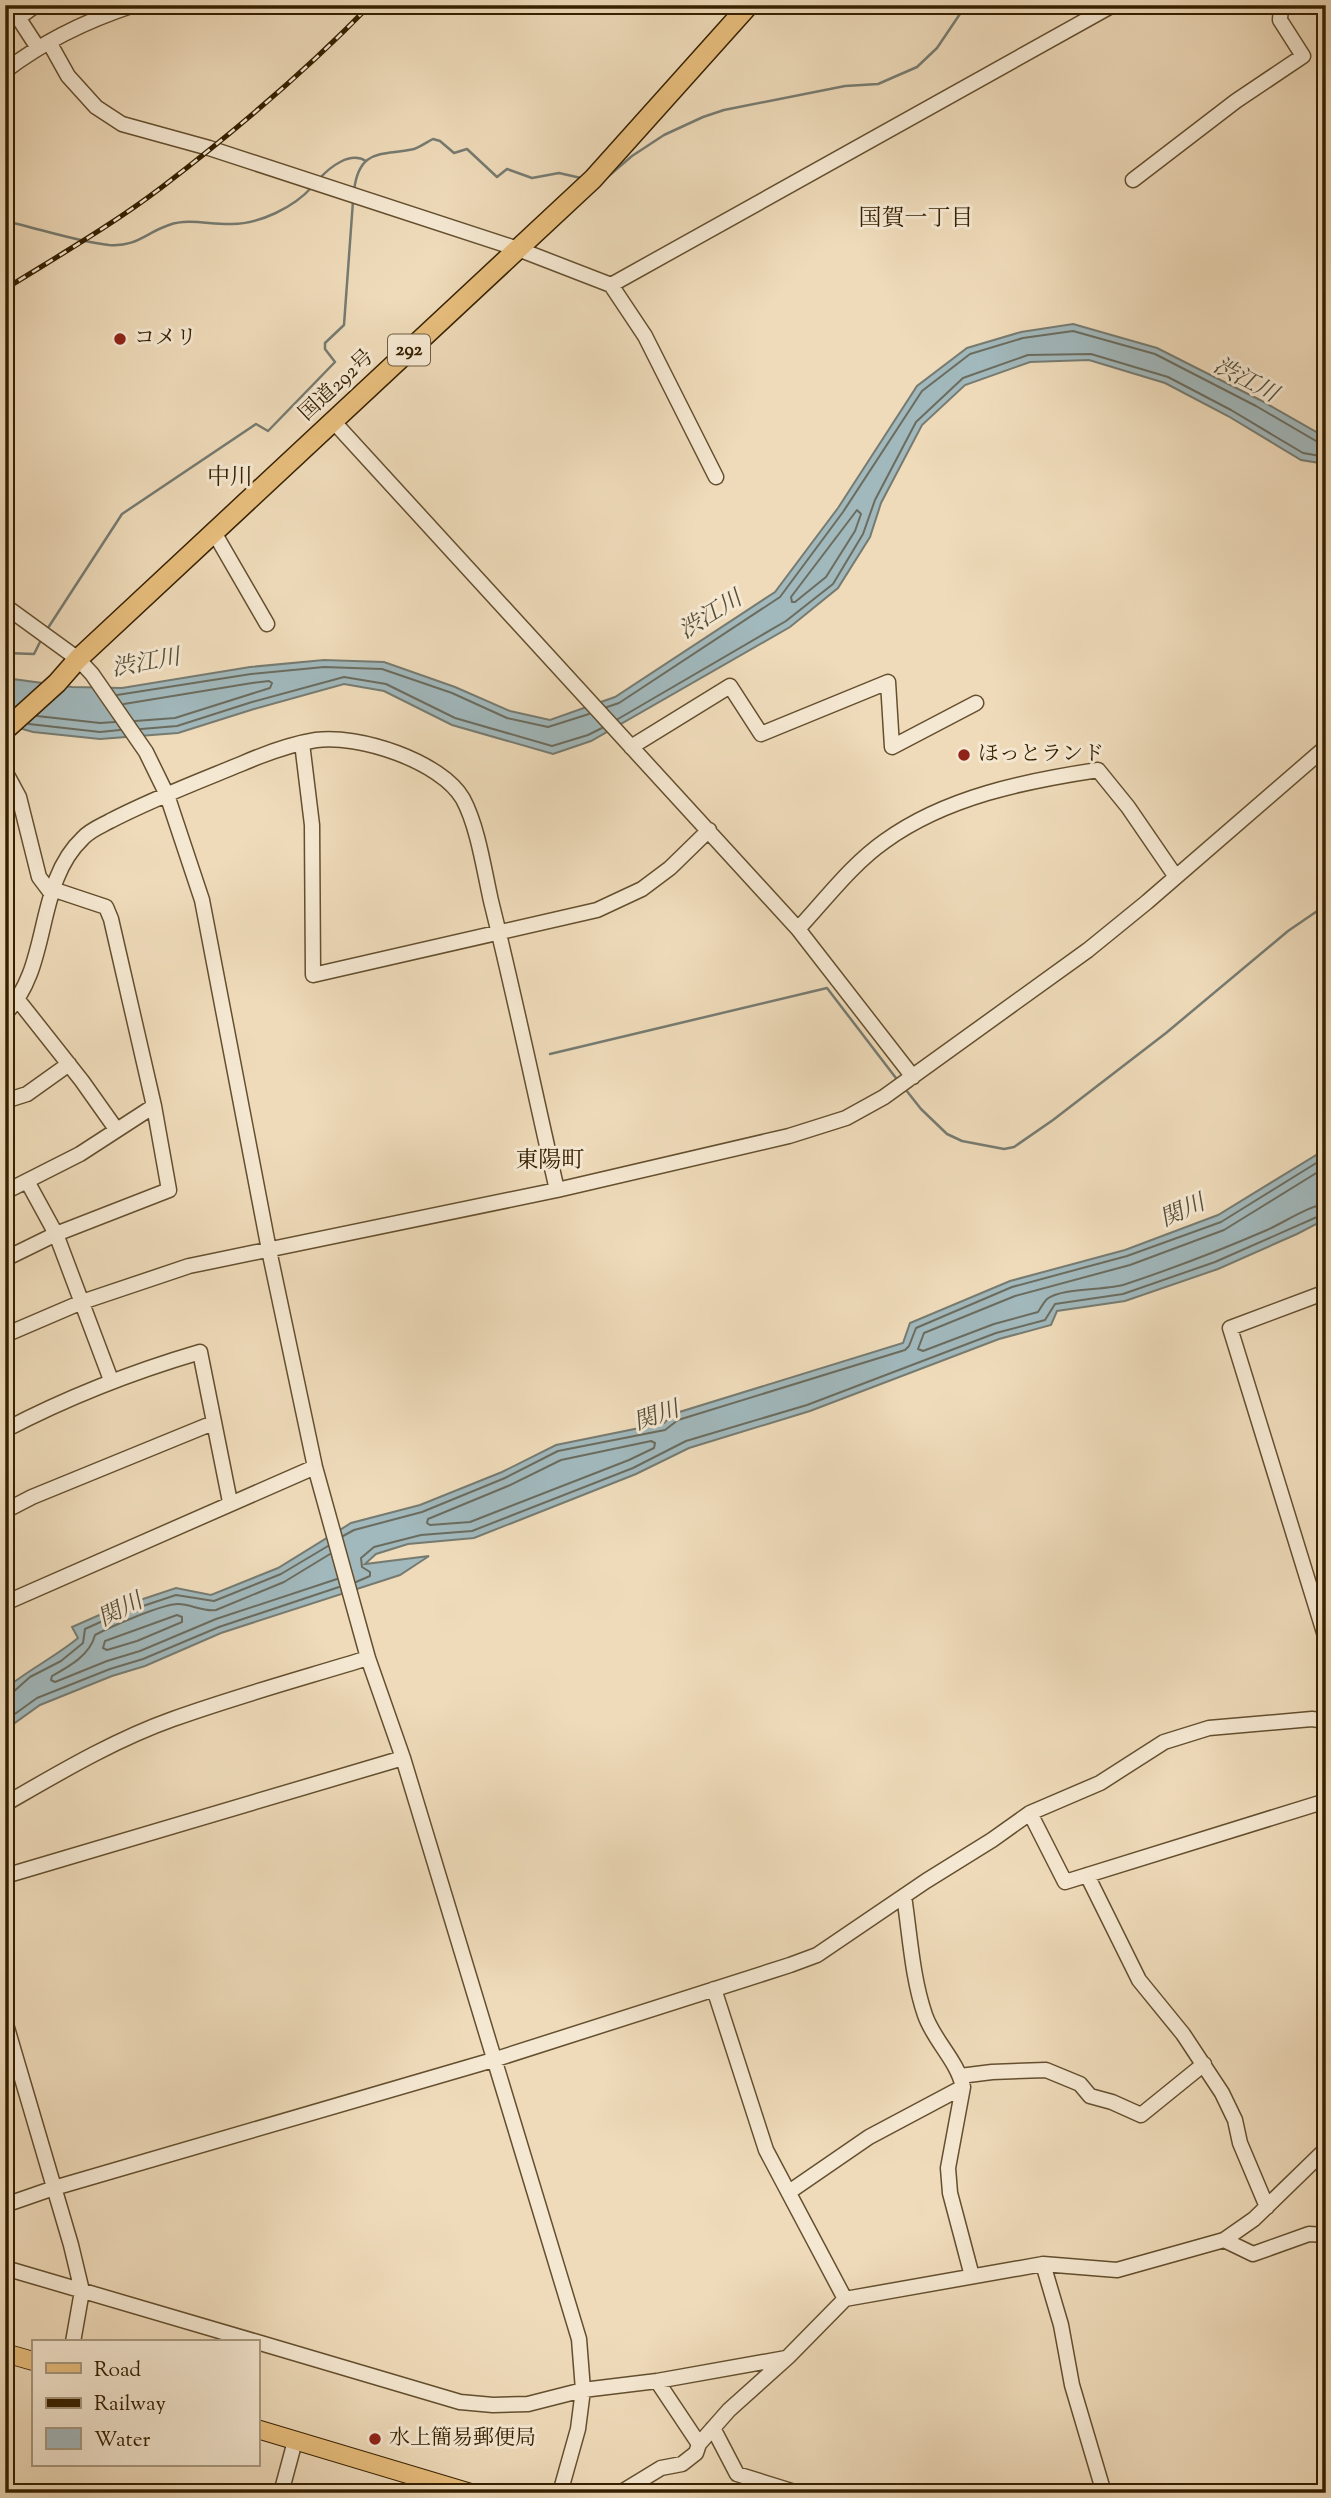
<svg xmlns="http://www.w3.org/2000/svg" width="1331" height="2498" viewBox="0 0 1331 2498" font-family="'Sorts Mill Goudy','Noto Serif JP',serif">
<rect width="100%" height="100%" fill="#efdbba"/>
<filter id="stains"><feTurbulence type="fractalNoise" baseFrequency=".00286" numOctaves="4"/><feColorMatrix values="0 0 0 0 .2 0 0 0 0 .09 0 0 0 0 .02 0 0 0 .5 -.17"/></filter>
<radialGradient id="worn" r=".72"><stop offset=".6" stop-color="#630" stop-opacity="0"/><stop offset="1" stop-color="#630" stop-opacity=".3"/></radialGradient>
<!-- water -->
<path fill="#a1b8bc" stroke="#767b71" stroke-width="2" d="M1073 324 1157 348 1260 400 1320 434 1326 435V464L1301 460 1228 416 1165 383 1089 360 1030 362 965 385 922 425 881 503 870 537 838 588 790 627 591 741 553 754 452 725 384 691 344 684 254 709 178 733 100 739 33 732 5 724V678L72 687 122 688 250 667 324 660 384 662 455 687 510 711 550 720 615 697 775 592 838 508 917 386 967 348 1021 332Z
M1326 1149V1219L1297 1234 1218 1269 1125 1301 1057 1311 1051 1325 999 1339 810 1411 689 1448 636 1474 474 1538 408 1544 376 1554 365 1564 429 1556 400 1575 221 1633 145 1666 112 1676 40 1705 5 1730V1689C28 1670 55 1657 78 1638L72 1627 113 1609 176 1588 211 1595 278 1568 351 1523 420 1505 502 1472 556 1445 664 1423 673 1414 903 1343 910 1323 1010 1281 1125 1250 1218 1215Z"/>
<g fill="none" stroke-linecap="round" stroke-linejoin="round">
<!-- shore -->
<path stroke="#6b6c5e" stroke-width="2" d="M857 510 861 514 855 531 826 577 795 602H792L791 597Z
M117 695 251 674 324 667 382 669 452 693 507 718 548 727 589 714
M124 704 252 683 269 681 272 683 270 688 175 718 135 721
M607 707 619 703 780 597 843 512 922 391 970 354 1023 338 1073 331 1155 354 1256 406 1316 441H1326
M37 716 100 723 115 722
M618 719 786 621 833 584 863 534 875 500 916 422 963 378 1028 355 1091 354 1168 377 1231 410 1303 453 1326 457
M29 724 100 732 120 730
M141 729 177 726 252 702 344 677 386 684 455 718 552 746 588 735 602 728
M1326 1167 1224 1230 1130 1265 1015 1296 924 1333 918 1349 923 1351 994 1324 1038 1312C1041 1308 1043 1303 1047 1299 1062 1287 1107 1291 1126 1284 1174 1268 1221 1250 1267 1230 1283 1223 1310 1205 1326 1204
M651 1441 655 1443 654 1448 629 1460 470 1522 430 1525 427 1523 428 1519 508 1486 561 1460Z
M343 1536 354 1530 422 1512 505 1478 558 1451 665 1430 678 1420 905 1350 909 1346 916 1328 1012 1287 1127 1256 1221 1222 1326 1157
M330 1554 284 1582 216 1610C203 1612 191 1604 178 1604 162 1604 110 1627 95 1635 90 1655 70 1666 52 1676L51 1680 55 1682 107 1661 140 1651 216 1619 337 1579
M356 1582 370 1576V1572L362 1567 361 1558 374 1547 421 1535 472 1531 633 1468 686 1441 807 1405 996 1333 1045 1320 1055 1304 1123 1294 1215 1262 1326 1213
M177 1615 182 1617V1622L137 1641 107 1650 103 1648 105 1641Z
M5 1694 12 1693 30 1677 61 1661 83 1643 85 1629 116 1615 176 1595 214 1601 281 1574 328 1546
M5 1721 37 1698 110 1669 143 1659 219 1627 339 1587"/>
<!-- stream -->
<path stroke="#767b71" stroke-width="2.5" d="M319 179C330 167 350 151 366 161
M605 179 632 156 664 135 703 117 724 110 845 86 878 84 917 67 937 48 966 5
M354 191C359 147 383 156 414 149 420 147 427 142 433 139L440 141 454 153 467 149 497 177 507 169 532 178 559 173 581 178
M5 221C37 228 78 242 109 245 137 247 145 233 169 225 189 218 211 225 232 224 260 224 294 207 312 187
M46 631 122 514 256 424 268 431 335 362 325 349V343L344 325 353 201
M5 653 34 654 41 640
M550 1054 827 988 899 1082
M906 1090 921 1109 947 1134 962 1141 1004 1149 1014 1147 1053 1120 1166 1033 1288 931 1326 905"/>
<defs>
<path id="minor" d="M10 5 38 48
M18 18 36 5
M49 42 68 76 96 107 122 124 209 148 518 249 611 285 645 336 716 477
M5 71C44 41 88 20 134 5
M1133 180 1236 101 1303 56 1280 20 1281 6
M611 285 1113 5
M333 421 798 929 913 1077
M215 534 267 624
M5 606 78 659 92 674 146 752 167 795 202 900 269 1250 315 1467 368 1658 403 1758 579 2339 583 2390 578 2429 560 2493
M302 743 312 825 313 975 597 910 642 889 670 868 709 830
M631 747 730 686 761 734 888 682 892 747 976 703
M5 771 19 797 39 877 51 893
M798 929C826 899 852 864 885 841 946 797 1025 781 1098 770L1128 807 1176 877
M18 1000 82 1081 116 1129
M5 1014C52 967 34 884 83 838 90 830 101 826 110 821 152 799 197 782 241 764 264 754 291 744 316 740 358 734 441 761 463 799 478 827 484 870 491 901 515 997 535 1094 557 1190
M5 1101 27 1094 69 1064
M27 1181 56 1234 111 1380
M5 1192 80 1154 154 1106
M5 1259 56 1234 169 1190 154 1106 111 919 106 907 58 891 51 893
M1326 1292 1230 1328 1326 1639
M5 1335 82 1302 189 1266 557 1190 789 1136 846 1118 884 1097 1088 950 1147 902 1326 747
M5 1430C68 1397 132 1372 200 1352L230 1502
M5 1511 32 1497 213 1423
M5 1603 315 1467
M5 1804C59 1773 114 1740 173 1719 237 1696 303 1678 368 1658
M1030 1813 1065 1882 1326 1801
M1087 1875 1139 1980 1183 2034 1222 2093 1235 2120 1240 2143 1267 2207
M5 1876 403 1758
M904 1896C910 1935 912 1977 925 2015 934 2041 957 2060 963 2087L948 2168 950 2193 972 2276
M714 1989 766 2150 845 2299
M5 2021 71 2245 82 2291 73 2342
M960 2076 992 2072 1046 2070 1080 2084 1090 2096 1112 2102 1141 2115 1204 2064
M789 2192 869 2137 963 2087
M5 2205 54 2188 493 2060 790 1965 817 1955 926 1881 992 1840 1030 1813 1100 1783 1164 1742 1209 1728 1312 1719 1326 1721
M1224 2240 1253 2254 1309 2234 1326 2235
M1043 2264 1061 2325 1072 2385 1104 2493
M5 2268 257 2342
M257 2342 460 2402 493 2405 528 2404 583 2390 657 2381 786 2358
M657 2381 699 2444
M713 2428 737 2474 798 2493
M281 2493 295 2441
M620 2493 661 2468 682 2464 696 2453 699 2444 729 2410 788 2357 845 2299 1043 2264 1117 2270 1224 2240 1254 2219 1326 2149"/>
<path id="major" d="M5 2353 33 2361
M257 2429 471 2493"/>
<path id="highway" d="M5 730 57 683 78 659 593 179 749 5"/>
</defs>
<!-- minor casing -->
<use href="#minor" stroke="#644f2e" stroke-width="17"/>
<!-- major casing -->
<use href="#major" stroke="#352000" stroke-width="20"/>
<!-- highway casing -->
<use href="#highway" stroke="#352000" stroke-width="22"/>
<!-- minor -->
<use href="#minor" stroke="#f5e8d2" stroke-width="14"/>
<!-- major -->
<use href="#major" stroke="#e8be7d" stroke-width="18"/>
<!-- highway -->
<use href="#highway" stroke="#e8be7d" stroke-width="19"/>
<defs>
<path id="rail" d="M5 289C58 256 112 225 162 187 235 131 306 71 370 5"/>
</defs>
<!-- rail casing -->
<use href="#rail" stroke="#352000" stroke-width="5"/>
<!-- rail -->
<use href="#rail" stroke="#f5e8d2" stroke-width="2.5" stroke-dasharray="8" stroke-linecap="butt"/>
</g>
<!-- markers -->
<g fill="#8f2418" stroke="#f5e8d2" stroke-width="2.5">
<circle cx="120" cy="339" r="7"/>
<circle cx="964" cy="755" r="7"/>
<circle cx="375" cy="2439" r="7"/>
</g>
<g text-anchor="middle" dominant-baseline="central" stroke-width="6" stroke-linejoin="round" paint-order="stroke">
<!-- shield labels -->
<rect fill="#f5e8d2" stroke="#6f5c3f" stroke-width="2" x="388" y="334.5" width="42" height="31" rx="5"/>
<g font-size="19" font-weight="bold" fill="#352000">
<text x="409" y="350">292</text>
</g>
<!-- poi labels -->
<g font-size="21" fill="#352000" stroke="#f5e8d2" text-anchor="start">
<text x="134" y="339">コメリ</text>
<text x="978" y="755">ほっとランド</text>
<text x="389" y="2439">水上簡易郵便局</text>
</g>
<!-- street labels -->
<g font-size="21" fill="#352000" stroke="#f5e8d2">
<text transform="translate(337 386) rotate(-43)">国道292号</text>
</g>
<!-- neighbourhood labels -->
<g font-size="23" fill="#352000" stroke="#f5e8d2">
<text x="916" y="219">国賀一丁目</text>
<text x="230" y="478">中川</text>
<text x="550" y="1161">東陽町</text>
</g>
<!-- water labels -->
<g font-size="23" font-style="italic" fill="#554e38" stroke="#f5e8d2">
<text transform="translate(1245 381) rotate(28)">渋江川</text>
<text transform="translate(711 616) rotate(-32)">渋江川</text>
<text transform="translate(146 664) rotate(-10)">渋江川</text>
<text transform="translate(1183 1212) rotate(-24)">関川</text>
<text transform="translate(657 1417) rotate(-19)">関川</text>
<text transform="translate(121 1611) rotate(-27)">関川</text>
</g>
</g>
<!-- margin -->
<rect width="1331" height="2498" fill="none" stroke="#efdbba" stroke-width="28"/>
<rect x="7" y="7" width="1317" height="2484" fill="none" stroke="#352000" stroke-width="3.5"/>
<rect x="14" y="14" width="1303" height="2470" fill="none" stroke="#352000" stroke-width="2"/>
<!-- legend -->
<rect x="32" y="2340" width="228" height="126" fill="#f5e8d2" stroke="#a8987e" stroke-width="2"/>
<rect x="46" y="2363" width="35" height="10" fill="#e8be7d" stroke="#a8987e" stroke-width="2"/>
<text x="94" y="2376" font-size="21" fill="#352000">Road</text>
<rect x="46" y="2398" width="35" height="10" fill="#352000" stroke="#a8987e" stroke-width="2"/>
<text x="94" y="2410" font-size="21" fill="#352000">Railway</text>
<rect x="46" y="2428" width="35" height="21" fill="#a1b8bc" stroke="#a8987e" stroke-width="2"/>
<text x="94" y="2446" font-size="21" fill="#352000">Water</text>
<rect width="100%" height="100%" filter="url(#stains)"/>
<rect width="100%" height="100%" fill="url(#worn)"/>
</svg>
